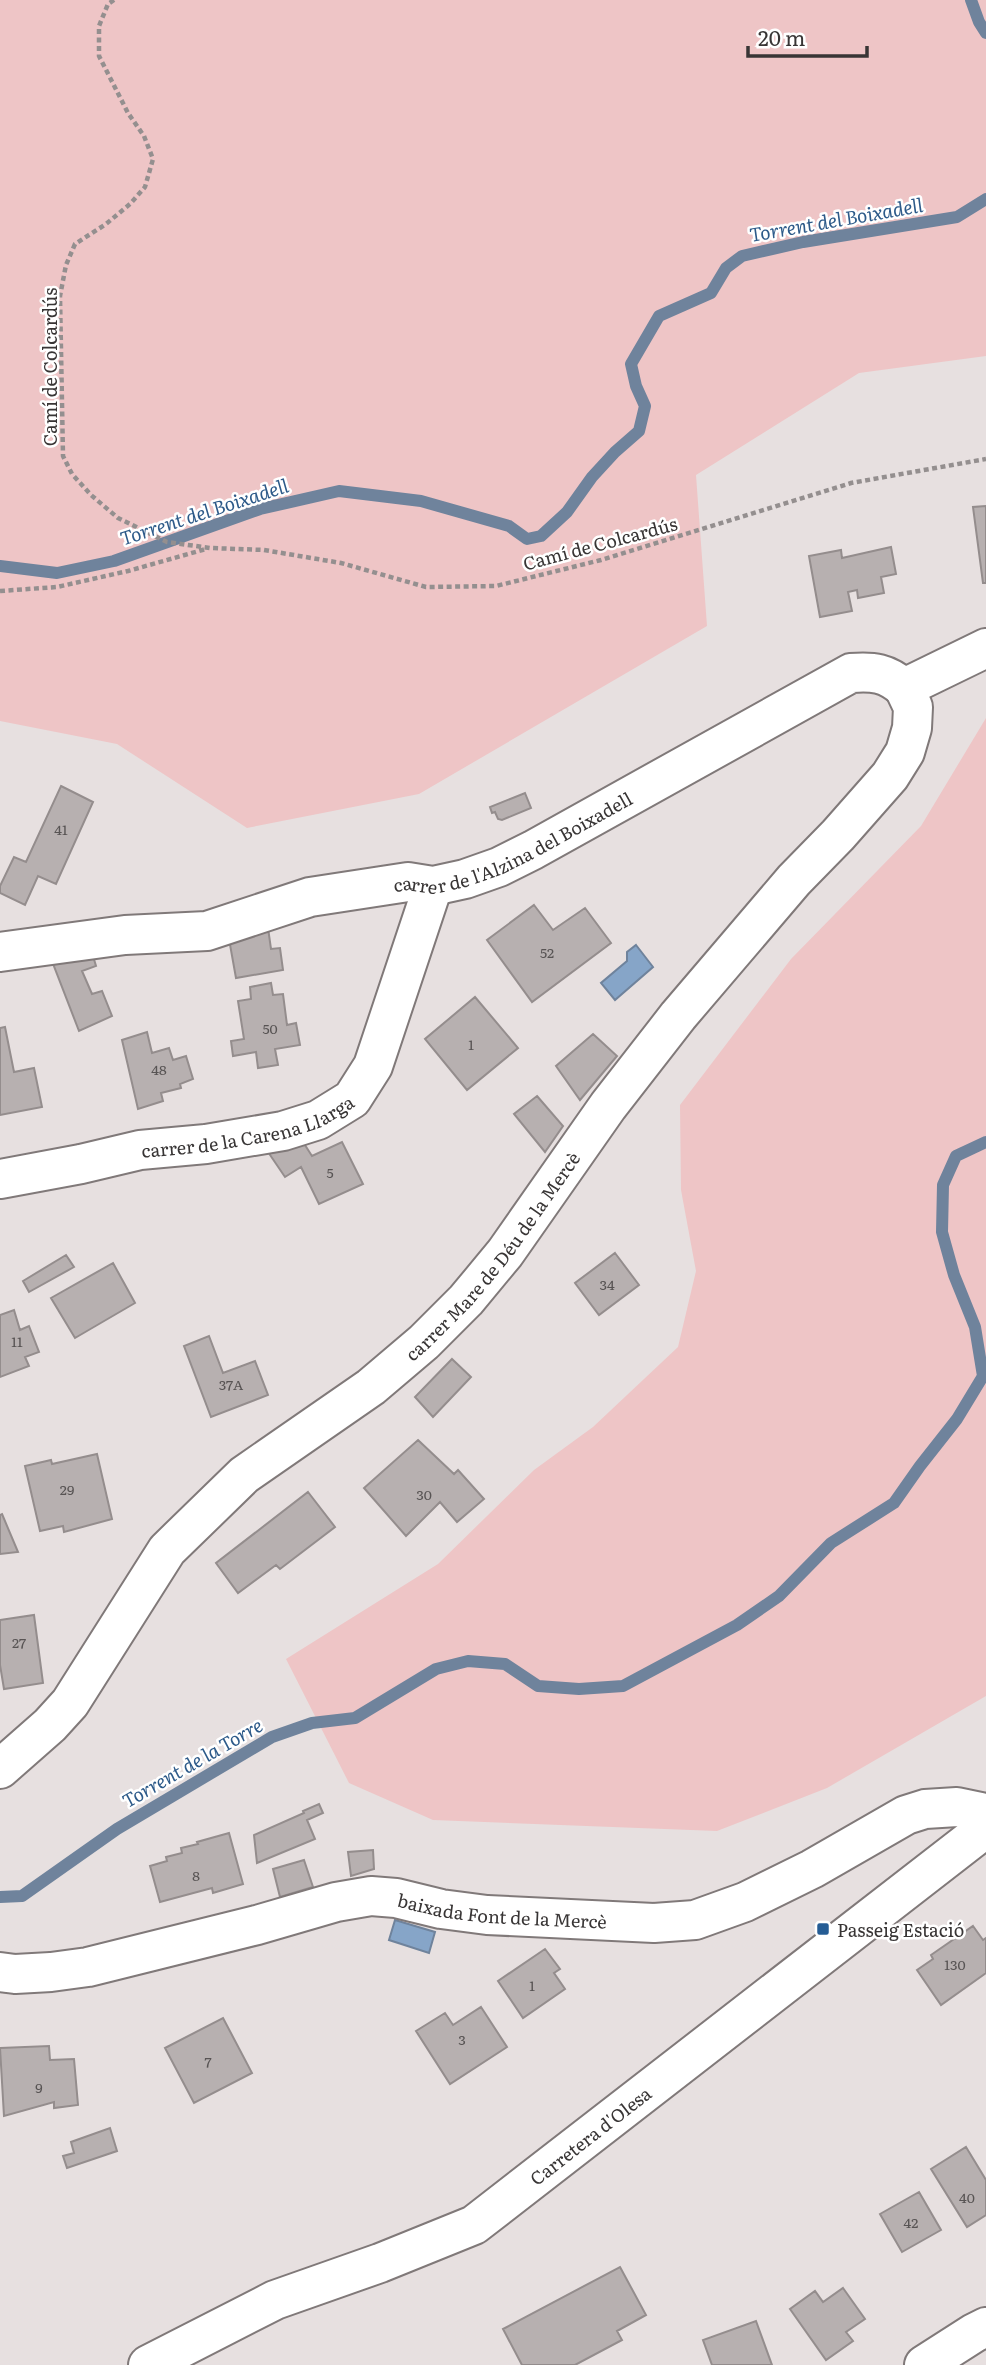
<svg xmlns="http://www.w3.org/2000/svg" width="986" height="2365" viewBox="0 0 986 2365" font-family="Literata,serif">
<rect width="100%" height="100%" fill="#e7e0e0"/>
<!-- green -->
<path fill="#eec5c6" d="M0 0H986V356L859 373 696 475 707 626 419 794 247 828 117 744 0 721Z
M986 718V1696L827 1788 717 1831 433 1820 349 1783 286 1659 438 1564 534 1470 593 1427 678 1347 696 1271 681 1190 680 1105 791 959 921 826Z"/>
<!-- water -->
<path fill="#86a5c8" stroke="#6f839c" stroke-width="2" d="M636 945 653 967 615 1000 601 983 627 961V952Z
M395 1920 435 1932 429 1953 389 1940Z"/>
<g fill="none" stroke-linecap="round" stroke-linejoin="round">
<!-- stream -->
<path stroke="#6f839c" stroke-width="12" d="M971 0 979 22 986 33
M0 566 57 573 114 561 260 509 339 491 421 501 509 526 527 539 541 536 567 512 592 477 615 452 639 431 645 406 636 386 631 364 659 316 711 293 726 268 742 256 803 242 957 217 986 199
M0 1897 22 1896 117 1829 272 1737 312 1723 355 1718 436 1669 468 1661 505 1664 538 1686 579 1689 623 1686 737 1625 779 1596 831 1543 894 1503 920 1466 957 1419 983 1376 975 1327 954 1275 942 1232 943 1185 956 1156 986 1142"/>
</g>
<!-- building -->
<path fill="#b7b0b0" stroke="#948d8d" stroke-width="2" d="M986 506V583H983L973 507Z
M891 547 896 574 881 577 884 593 858 598 857 590 848 592 852 611 820 617 809 556 841 550 842 558Z
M61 786 93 802 56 884 38 876 25 905 0 893V886L14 857 26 862Z
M525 793 531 808 502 820 498 819 495 812 492 813 490 807Z
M534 905 553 930 585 908 611 943 532 1002 487 940Z
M268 928 271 949 280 948 283 970 236 978 229 939Z
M93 956 96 966 82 971 92 994 102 991 112 1016 79 1031 52 961Z
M271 983 273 995 283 994 287 1025 296 1023 300 1045 275 1049 278 1065 258 1068 256 1052 233 1056 231 1041 244 1039 238 1001 251 999 250 987Z
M475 997 518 1048 467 1090 425 1039Z
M5 1027 14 1072 34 1068 42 1107 0 1115V1028Z
M147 1032 152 1053 169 1048 173 1060 186 1056 193 1079 180 1084 181 1088 161 1093 163 1101 138 1109 122 1040Z
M593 1034 617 1056 580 1100 556 1066Z
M537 1096 563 1126 545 1152 514 1114Z
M303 1142 312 1156 342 1142 363 1184 319 1204 301 1167 285 1177 266 1149Z
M615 1253 639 1285 599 1315 575 1283Z
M66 1255 74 1267 29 1292 23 1281Z
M113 1263 135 1303 75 1338 51 1298Z
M14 1310 20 1330 29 1326 39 1352 25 1357 29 1366 0 1377V1315Z
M209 1336 223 1373 255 1361 268 1395 211 1417 184 1346Z
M452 1359 471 1377 433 1417 415 1397Z
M418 1440 454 1474 458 1470 484 1499 457 1522 440 1502 406 1536 364 1488Z
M97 1454 112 1519 64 1532 63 1526 40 1531 25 1466 51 1460 52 1464Z
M308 1492 335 1527 280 1569 276 1565 238 1593 216 1563Z
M2 1514 18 1552 0 1554V1515Z
M34 1615 43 1683 4 1689 0 1665V1620Z
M319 1804 323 1813 307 1820 315 1839 257 1863 254 1835 304 1813 303 1811Z
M229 1833 243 1884 213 1893 212 1888 160 1902 150 1866 167 1861 166 1857 182 1853 181 1848 198 1844 197 1842Z
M373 1850 374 1869 351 1876 348 1852Z
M304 1860 313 1887 280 1897 273 1869Z
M973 1926 983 1940 986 1938V1973L941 2005 917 1970 933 1959 931 1955Z
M545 1949 560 1969 554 1973 565 1989 523 2018 498 1981Z
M481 2007 507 2047 450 2084 416 2031 445 2013 453 2025Z
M223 2018 252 2073 194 2103 165 2048Z
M49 2046 50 2060 74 2059 78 2105 54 2108V2102L4 2116 0 2048Z
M110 2128 117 2151 67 2168 63 2156 74 2153 71 2142Z
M966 2147 986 2180V2215L967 2227 931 2169Z
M919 2192 941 2230 902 2252 880 2214Z
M620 2267 646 2315 617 2331 622 2340 575 2365H522L503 2329Z
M843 2288 865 2319 846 2332 853 2341 826 2360 790 2309 815 2291 823 2302Z
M756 2321 772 2365H712L703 2340Z"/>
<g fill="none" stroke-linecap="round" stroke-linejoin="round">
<defs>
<g id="minor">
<path id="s1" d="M0 952 125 935 207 931 310 897 408 882 433 886 465 879 499 867 533 850 851 673C873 671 887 673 904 688L986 648"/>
<path id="s2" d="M0 1179 81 1164 140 1150 206 1144 283 1131 318 1120 352 1099 373 1066 433 886"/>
<path id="s3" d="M0 1769 50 1725 70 1703 167 1550 244 1475 371 1387 424 1342 466 1300 505 1253 608 1106 678 1016 794 880 838 835 890 776 905 752 912 728 913 707 904 688"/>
<path id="s4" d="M0 1972 15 1974 51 1972 88 1967 257 1925 336 1902 371 1896 396 1898 441 1909 487 1915 654 1923 695 1920 745 1902 812 1869 906 1815 925 1809 957 1807 981 1812 986 1816"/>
<path d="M924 2365 974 2333 986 2327"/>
</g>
<g id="tertiary">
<path id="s5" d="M148 2365 275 2300 380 2263 474 2225 986 1828"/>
</g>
</defs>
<!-- minor casing -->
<use href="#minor" stroke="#807979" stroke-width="42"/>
<!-- tertiary casing -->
<use href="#tertiary" stroke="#807979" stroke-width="42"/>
<!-- path -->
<path stroke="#948f8f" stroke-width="4.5" stroke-dasharray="5 3.5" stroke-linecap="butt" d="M114 0 108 4 99 26V56L128 113 144 136 153 159 145 187 130 204 106 224 75 244 66 265 60 296 63 456 72 474 91 495 118 518 167 542 210 548 264 550 341 563 426 587 496 586 601 560 851 483 986 459
M0 591 57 587 128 571 206 549"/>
<!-- minor -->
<use href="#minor" stroke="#fff" stroke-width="38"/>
<!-- tertiary -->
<use href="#tertiary" stroke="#fff" stroke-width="38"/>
</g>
<!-- markers -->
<rect fill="#255c94" stroke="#fff" stroke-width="2.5" x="816" y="1922" width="14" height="14" rx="3.5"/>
<g text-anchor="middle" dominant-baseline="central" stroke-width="5" stroke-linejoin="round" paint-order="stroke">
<!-- number labels -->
<g font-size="14" fill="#585454">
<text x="61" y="829">41</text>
<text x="547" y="952">52</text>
<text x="270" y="1028">50</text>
<text x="471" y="1044">1</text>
<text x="159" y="1069">48</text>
<text x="330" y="1172">5</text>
<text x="607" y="1284">34</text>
<text x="17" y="1341">11</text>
<text x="231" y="1384">37A</text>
<text x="67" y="1489">29</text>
<text x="424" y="1494">30</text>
<text x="19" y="1642">27</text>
<text x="196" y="1875">8</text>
<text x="955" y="1964">130</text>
<text x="532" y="1985">1</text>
<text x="462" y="2039">3</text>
<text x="208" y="2061">7</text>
<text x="39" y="2087">9</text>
<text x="967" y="2197">40</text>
<text x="911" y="2222">42</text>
</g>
<!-- street labels -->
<g font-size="18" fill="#383535" stroke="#fff">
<text transform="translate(49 367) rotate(-90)">Camí de Colcardús</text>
<text transform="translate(600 543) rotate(-15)">Camí de Colcardús</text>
<text stroke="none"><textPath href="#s1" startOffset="530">carrer de l'Alzina del Boixadell</textPath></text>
<text stroke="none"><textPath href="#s2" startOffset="254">carrer de la Carena Llarga</textPath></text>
<text stroke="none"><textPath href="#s3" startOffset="719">carrer Mare de Déu de la Mercè</textPath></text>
<text stroke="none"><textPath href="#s4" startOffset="513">baixada Font de la Mercè</textPath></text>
<text stroke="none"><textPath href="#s5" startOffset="502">Carretera d'Olesa</textPath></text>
</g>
<!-- poi labels -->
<g font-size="18" fill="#383535" stroke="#fff" text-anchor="start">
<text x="837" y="1929">Passeig Estació</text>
</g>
<!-- water labels -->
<g font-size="19" font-style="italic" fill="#2d5a89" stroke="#fff">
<text transform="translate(836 219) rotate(-10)">Torrent del Boixadell</text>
<text transform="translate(204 511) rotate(-18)">Torrent del Boixadell</text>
<text transform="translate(192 1762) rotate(-30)">Torrent de la Torre</text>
</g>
</g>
<!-- scale -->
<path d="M748 46v10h119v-10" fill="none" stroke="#383535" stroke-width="3.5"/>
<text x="758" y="46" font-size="21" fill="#383535" stroke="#ffffff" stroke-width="5" paint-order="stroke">20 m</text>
</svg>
